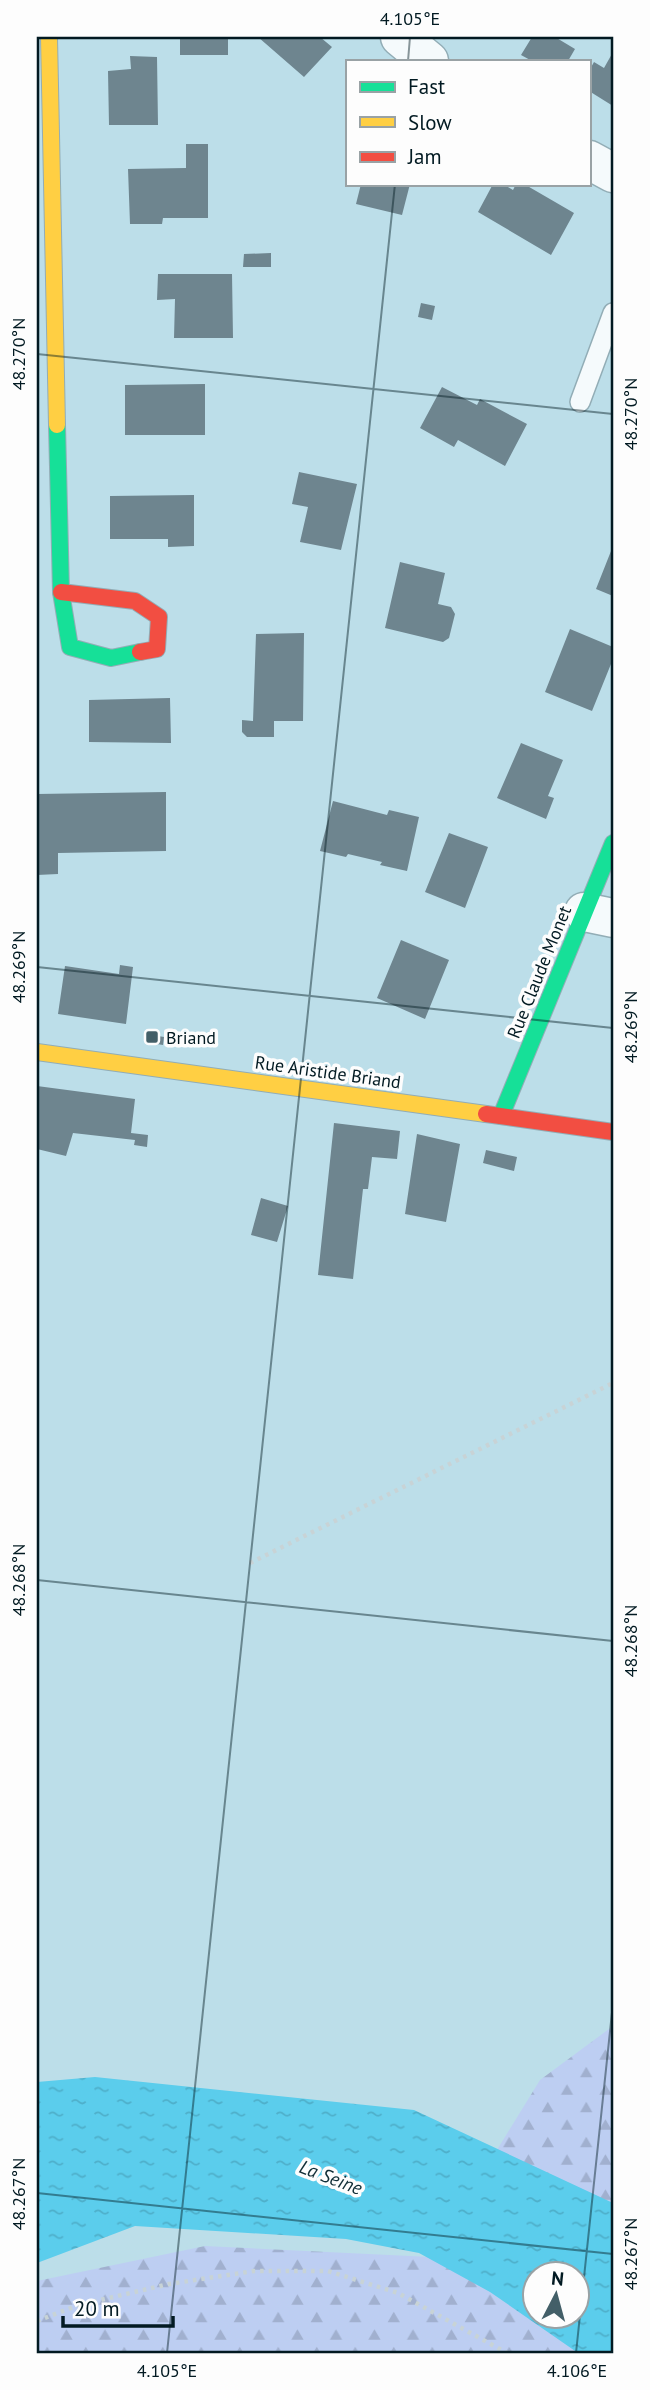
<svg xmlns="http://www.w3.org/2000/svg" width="650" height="2390" viewBox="0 0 650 2390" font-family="'PT Sans',sans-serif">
<defs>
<pattern id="forest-firs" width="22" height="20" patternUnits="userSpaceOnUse" patternTransform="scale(1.75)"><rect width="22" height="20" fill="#bdcef2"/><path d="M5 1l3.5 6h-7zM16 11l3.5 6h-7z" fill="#a1b0cf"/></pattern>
<pattern id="water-ripples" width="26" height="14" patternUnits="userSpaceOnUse" patternTransform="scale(1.75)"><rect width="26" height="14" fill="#5bcdec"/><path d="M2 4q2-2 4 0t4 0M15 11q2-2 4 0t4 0" fill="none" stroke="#4eafca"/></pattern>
</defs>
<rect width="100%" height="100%" fill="#bcdee9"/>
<!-- forest -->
<path fill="url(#forest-firs)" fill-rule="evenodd" d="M613 2026V2353H37V2281L205 2246 431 2257 540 2080ZM534 2274H576V2316H534Z"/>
<!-- water -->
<path fill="url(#water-ripples)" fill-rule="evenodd" d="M95 2077 414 2110 613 2203V2353H578L490 2292 419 2253 346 2239 135 2226 37 2263V2082ZM534 2274H576V2316H534Z"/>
<!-- building -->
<path fill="#6e858f" d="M180 37H228V55H180Z
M258 37H320L332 47 304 77Z
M532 37H555L575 49 568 61H532L521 55Z
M613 52V106L589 91V71L594 62 604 68Z
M130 56 157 57 158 125H109L108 71 131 69Z
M186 144H208V218H163L162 224H130L128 169 186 168Z
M361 184H410L402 215 356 204Z
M493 184H503L513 190 516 184H524L574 213 551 255 478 212Z
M271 253V267H243L244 254Z
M158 274H232L233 338H174L175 299 157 300Z
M421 303 435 306 432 320 418 317Z
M205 384V435H125V385Z
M442 387 477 405 480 399 527 424 505 466 458 440 454 447 420 428Z
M299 472 357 484 341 550 300 542 308 507 292 504Z
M194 495V546L168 547V539H110V496Z
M613 546V596L596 589Z
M400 562 445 573 438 604 451 607 455 614 449 638 443 642 385 628Z
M570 629 613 647V659L592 711 545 692Z
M304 633 303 721H274V737H247L242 732V720L253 721 256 634Z
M170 698 171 743 89 742V700Z
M521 743 563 760 548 796 554 798 546 819 497 798Z
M166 792V851L58 853V874L37 875V794Z
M333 801 387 815 389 810 419 817 407 871 380 865 382 862 348 854 346 857 320 851Z
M449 833 488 847 465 908 425 892Z
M401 940 449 960 425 1019 377 998Z
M120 965 133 967 126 1024 58 1014 65 966 119 974Z
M146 1034 164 1037 163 1045 145 1042Z
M37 1086 135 1099 131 1133 148 1135 147 1147 134 1145 135 1140 73 1133 66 1156 37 1149Z
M334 1123 400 1131 397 1159 372 1157 368 1189H363L353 1279 318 1275Z
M417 1134 460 1144 446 1222 405 1214Z
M486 1150 517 1157 514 1171 483 1163Z
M261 1198 288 1206 277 1242 251 1235Z"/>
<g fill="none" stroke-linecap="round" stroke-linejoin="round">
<defs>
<path id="lane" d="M580 402 613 313"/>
<path id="street" d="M400 37 429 61
M589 160 613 173
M584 912 613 918"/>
<path id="fast" d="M57 425 61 592 70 647 111 658 140 652
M501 1116 613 843"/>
<path id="slow" d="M49 37 57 425
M37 1052 486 1114"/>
<path id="jam" d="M61 592 135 601 159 617 157 649 140 652
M486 1114 613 1132"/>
</defs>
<!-- lane casing -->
<use href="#lane" stroke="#92adb6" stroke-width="22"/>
<!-- street casing -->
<use href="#street" stroke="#92adb6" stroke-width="41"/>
<!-- fast casing -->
<use href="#fast" stroke="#92adb6" stroke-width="18"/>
<!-- slow casing -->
<use href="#slow" stroke="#92adb6" stroke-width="18"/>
<!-- jam casing -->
<use href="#jam" stroke="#92adb6" stroke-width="18"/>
<!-- path -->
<path stroke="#c8d3d6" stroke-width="4.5" stroke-dasharray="3.5 5" stroke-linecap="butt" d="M250 1563 613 1383
M37 2321 79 2305 169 2284 254 2271H328L398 2293 507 2353"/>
<!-- lane -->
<use href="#lane" stroke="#f5fafc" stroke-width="19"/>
<!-- street -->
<use href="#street" stroke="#f5fafc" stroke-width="38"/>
<!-- fast -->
<use href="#fast" stroke="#16e098" stroke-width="16"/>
<!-- slow -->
<use href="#slow" stroke="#ffcf43" stroke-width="16"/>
<!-- jam -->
<use href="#jam" stroke="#f24e42" stroke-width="16"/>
</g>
<!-- ticks -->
<path fill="none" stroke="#021a22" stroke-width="2" stroke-opacity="0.45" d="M408 61 410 37M37 354 613 414M37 967 613 1028M37 1580 613 1641M37 2193 613 2254M167 2353 395 184M576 2353 613 2003"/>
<!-- markers -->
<rect fill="#435f68" stroke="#fdfdfd" stroke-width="2.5" x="145" y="1030" width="14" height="14" rx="3.5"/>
<g text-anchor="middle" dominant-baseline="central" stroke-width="7" stroke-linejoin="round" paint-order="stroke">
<!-- street labels -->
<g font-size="18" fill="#021a22" stroke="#fdfdfd">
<text transform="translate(539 972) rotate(-68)">Rue Claude Monet</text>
<text transform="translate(328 1072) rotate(8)">Rue Aristide Briand</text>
</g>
<!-- poi labels -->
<g font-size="18" fill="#021a22" stroke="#fdfdfd" text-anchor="start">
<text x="166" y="1037">Briand</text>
</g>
<!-- water labels -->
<g font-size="19" font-style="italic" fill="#112e37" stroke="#fdfdfd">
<text transform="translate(331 2177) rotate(21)">La Seine</text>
</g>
</g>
<!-- border -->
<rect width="650" height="2390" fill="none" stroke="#fdfdfd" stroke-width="77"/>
<!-- legend -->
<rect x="346" y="60" width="245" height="126" fill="#fdfdfd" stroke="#99a2a5" stroke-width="2"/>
<rect x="360" y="82" width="35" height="10" fill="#16e098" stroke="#99a2a5" stroke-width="2"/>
<text x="408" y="94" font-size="21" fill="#021a22">Fast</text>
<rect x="360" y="117" width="35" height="10" fill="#ffcf43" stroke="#99a2a5" stroke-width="2"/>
<text x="408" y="130" font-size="21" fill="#021a22">Slow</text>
<rect x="360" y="152" width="35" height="10" fill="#f24e42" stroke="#99a2a5" stroke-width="2"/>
<text x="408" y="164" font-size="21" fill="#021a22">Jam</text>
<!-- north arrow -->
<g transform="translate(556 2295) rotate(6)"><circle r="33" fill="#fdfdfd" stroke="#99a2a5" stroke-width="2"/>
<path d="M0-5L12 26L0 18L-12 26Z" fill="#435f68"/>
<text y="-10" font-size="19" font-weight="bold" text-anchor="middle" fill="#021a22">N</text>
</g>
<!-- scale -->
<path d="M63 2316v10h110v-10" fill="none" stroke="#021a22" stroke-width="3.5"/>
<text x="74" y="2316" font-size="21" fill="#021a22" stroke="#fdfdfd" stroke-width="5" paint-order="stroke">20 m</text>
<rect x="38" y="38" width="574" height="2314" fill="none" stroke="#021a22" stroke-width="2.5"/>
<g font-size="18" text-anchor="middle" fill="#021a22">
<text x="410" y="25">4.105°E</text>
<text transform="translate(19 354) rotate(-90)" y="6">48.270°N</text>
<text transform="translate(631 414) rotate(-90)" y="6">48.270°N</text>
<text transform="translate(19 967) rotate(-90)" y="6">48.269°N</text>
<text transform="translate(631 1027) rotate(-90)" y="6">48.269°N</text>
<text transform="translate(19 1580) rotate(-90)" y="6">48.268°N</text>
<text transform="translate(631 1641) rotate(-90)" y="6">48.268°N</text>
<text transform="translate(19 2194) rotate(-90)" y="6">48.267°N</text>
<text transform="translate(631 2254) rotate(-90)" y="6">48.267°N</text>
<text x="167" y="2377">4.105°E</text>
<text x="577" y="2377">4.106°E</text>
</g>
</svg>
